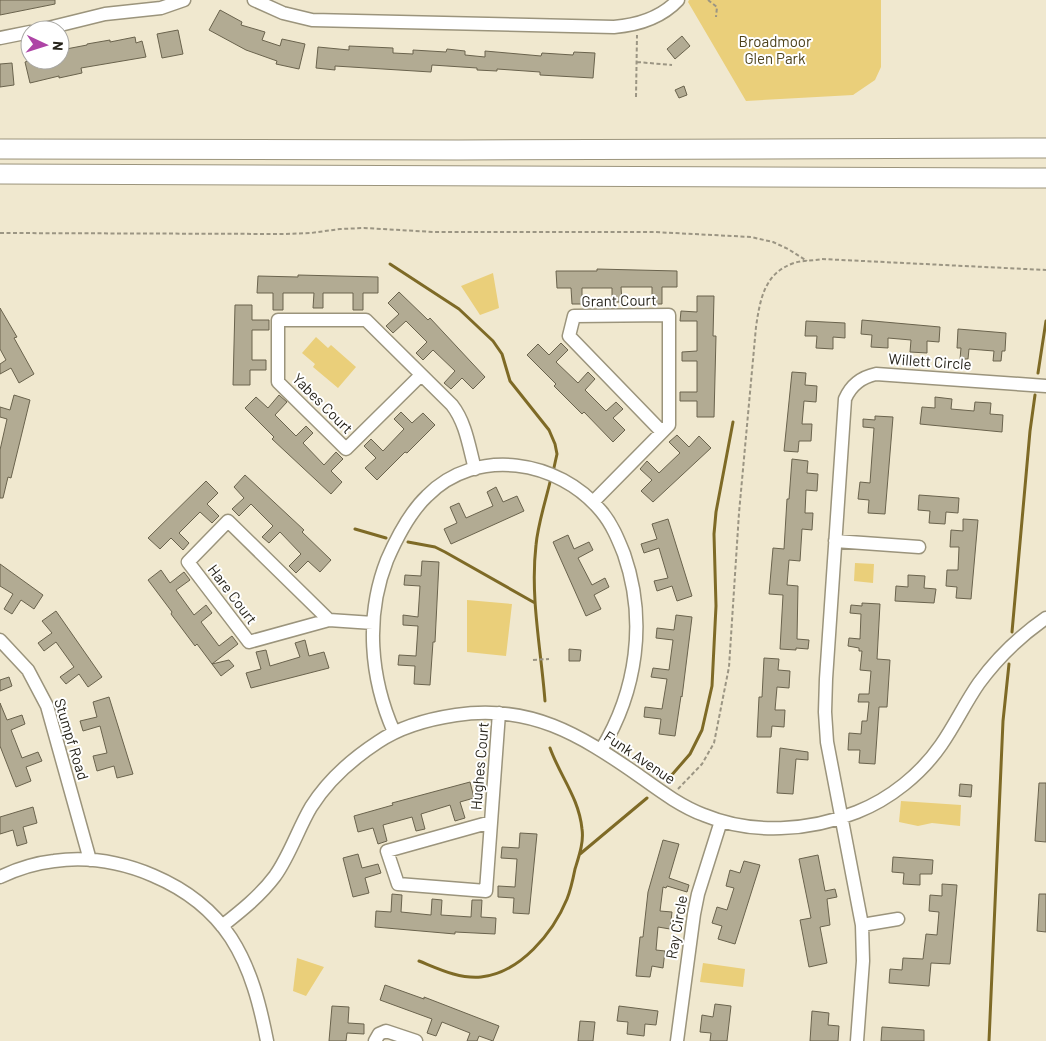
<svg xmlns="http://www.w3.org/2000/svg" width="1046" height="1041" viewBox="0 0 1046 1041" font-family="Barlow,sans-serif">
<rect width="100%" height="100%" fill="#f0e8cf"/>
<!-- green -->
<path fill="#eacf7a" d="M689 0H881V67L875 80 853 95 746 101 688 2Z
M493 273 499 308 480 315 461 286Z
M316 337 328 348 331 345 356 367 338 388 313 367 315 364 302 353Z
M855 563 874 564 873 583 854 581Z
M467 600 512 604 506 656 467 652Z
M901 801 961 805 960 826 932 823 918 826 899 822Z
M297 958 324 967 306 996 293 991Z
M703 963 745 969 743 987 700 982Z"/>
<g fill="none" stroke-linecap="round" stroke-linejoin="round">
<!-- stream -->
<path stroke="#7e6a26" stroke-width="3" d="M390 264 459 309 493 341 502 354 510 381 549 430 555 444 557 454 553 472
M1038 373 1046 321
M355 529 386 538
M408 542 435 547 445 552 535 603
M1012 632 1030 431 1035 395
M545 701C541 649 530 597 536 545 538 523 546 500 551 478
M670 777 690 754 702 730 712 686 716 606 714 534 716 512 733 422
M580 854 647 798
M419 961C439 969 459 979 481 977 520 973 553 933 567 899 571 889 573 879 575 869 579 856 584 842 582 829 579 798 560 776 550 748
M989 1041 1003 721 1009 664"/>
</g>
<!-- building -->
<path fill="#b2ab93" stroke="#6a634d" d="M0 0H55V4L0 15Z
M220 10 242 22 241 25 265 32 262 40 280 46 282 39 305 44 299 69 276 64 277 61 246 50 209 30Z
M178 30 183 54 162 58 157 34Z
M682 36 690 46 675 59 667 49Z
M135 37 136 43 142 41 146 57 81 68 82 73 59 78V76L30 83 25 62 32 60H60L62 58 61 50 87 45V44L110 40V42Z
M349 46 393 48V53L413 54V50L446 52 447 49 465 51V55L485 57V51L541 56 542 53 573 55 574 52 595 53 593 78 540 75V72L497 69V71L477 70V68L432 65 431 72 335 66V70L316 68 318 47 349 50Z
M12 63 14 85 0 87V64Z
M684 86 687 95 679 98 675 90Z
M597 269 677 271V287H662V304H652V287H621L622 302H612V288H582V304H572L571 288H557L556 271H597Z
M298 275 378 277V293H363V310H353V293H323V308H313L314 293H283V310H273V293H257L258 276 298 277Z
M399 292 428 320 430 318 485 377 473 389 462 378 451 389 444 383 455 371 433 350 423 360 416 353 427 342 406 321 393 333 386 326 399 314 388 303Z
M697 296H714L713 336H716L714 417H697V401H680V392H697V361H682V352L697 351V321H680L681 311 697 312Z
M235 305H252V320H269V330H252V360H266V370H250V385H233Z
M0 308 17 337 14 338 34 374 19 383 11 368 0 374V364L6 360 0 349Z
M862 320 940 327 939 342 927 341V353L910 352 911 340 888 338V348L871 347 872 335 861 334Z
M806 321 845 323V338L833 337V349L816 348 817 336H805Z
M958 329 1006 333 1005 351H1002L1001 361H993L994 351 969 349 968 359H960L961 348H957Z
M561 343 568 350 556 362 578 383 588 372 595 379 585 390 606 411 616 402 623 409 613 418 625 430 613 442 584 412 582 414 554 386 556 384 527 355 538 344 549 355Z
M792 372 806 373 805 385 817 386 816 402 804 401 802 424H812L811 441H799L798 452 784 451Z
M14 395 30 400 11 478 8 477 3 498H0V450L7 419 0 417V407L10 410Z
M279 395 287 402 275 415 296 436 306 426 313 433 303 443 324 465 336 452 343 459 331 471 342 482 331 494 272 439 274 437 245 408 256 397 268 408Z
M935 397 952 399 951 409 974 411 975 402 991 403 990 414 1003 415 1002 432 920 424 922 407 935 408Z
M401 412 412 423 423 413 435 425 407 453 405 452 377 480 365 468 376 458 364 446 371 439 383 451 404 429 394 419Z
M875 416 893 417 885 514 868 513 869 500 858 499 860 482 870 483 874 428 863 427V419L875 420Z
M677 435 689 447 699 436 711 448 653 502 641 491 652 480 640 469 647 461 659 473 680 453 669 442Z
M792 459 808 461 807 473 818 474 817 491 806 490 805 513H813L812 530 802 529 800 561 789 560 787 585 798 586 797 639 809 640 808 649 796 648V650L780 649 783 595 769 594 773 548 784 549 787 499H789Z
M245 475 304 530 302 532 331 560 320 572 308 561 296 573 289 566 301 554 280 532 269 543 262 537 273 526 251 504 239 516 232 509 244 498 234 487Z
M206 481 218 493 207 504 219 516 212 523 200 512 179 533 189 543 183 550 171 538 160 549 148 538Z
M496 487 503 502 517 496 524 511 451 544 444 529 457 523 450 507 459 503 466 518 493 506 487 492Z
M919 495 959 498 958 513 946 512 945 524 929 523 930 511 918 510Z
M668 519 692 596 677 601 672 586 657 591 654 581 668 578 659 548 644 553 641 544 657 539 652 524Z
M963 519 978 520 971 599 956 598 957 587 946 586 947 570H958L959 547H950L951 530 963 531Z
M568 535 574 549 589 542 593 550 578 558 592 585 605 578 609 587 594 595 601 609 586 616 553 542Z
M422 561 439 562 435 642H433L430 685 414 684 415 666 398 665 399 655 416 656 418 626 403 625V615L418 617 420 586 404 585 405 575 421 576Z
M0 564 43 595 34 609 21 600 12 614 4 609 13 594 0 586Z
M161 570 170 583 184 572 190 580 176 590 194 615 206 605 212 613 201 622 219 646 232 636 238 644 212 664 197 644 195 646 171 614 172 612 148 580Z
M908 575 925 576 924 588 936 589 934 603 895 601 896 586 908 587Z
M862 603 880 604 877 659 890 660 887 707H879L875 764 859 763 860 750H848L849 733 861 734 862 721H867L869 702H858L859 694H869L871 671 860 670 862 651H859V648L848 646 849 638 860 639 861 614 850 613 851 605 862 606Z
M56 611 102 677 88 687 79 674 66 684 60 677 74 667 56 642 44 651 38 643 52 633 42 621Z
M676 615 692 617 682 697 681 696 675 736 659 734 661 719 644 717 645 707 662 709 667 679 651 677 653 668 669 670 673 640 656 638 657 628 674 630Z
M305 640 309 656 324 652 329 668 251 688 246 673 261 669 256 652 266 650 270 666 300 657 295 643Z
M569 649 581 650 580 661H569Z
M764 658 779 659 778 670 790 671 789 688 777 687 775 710H785L784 727 772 726 771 737H757L759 697H762Z
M229 660 234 666 221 676 212 664Z
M9 677 12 686 0 691V680Z
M109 697 133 774 117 778 114 766 97 771 93 756 107 753 100 726 83 731 80 721 97 717 93 702Z
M0 703 7 720 22 715 25 724 11 730 22 758 38 752 42 761 26 767 31 781 16 787 0 746Z
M780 748 808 752V760L796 759 793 794 777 793Z
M470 782 474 798 460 802 465 818 455 821 450 805 421 814 425 829 416 831 412 817 383 825 387 841 378 844 373 828 358 832 354 816 393 805 392 803Z
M1039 783H1046V842L1035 841Z
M960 784 972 785 971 797 959 796Z
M33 807 37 823 23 827 27 843 17 846 13 830 0 834V817Z
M520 833 537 834 529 914 513 913 514 898 498 897V886L515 887 517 859 501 858 502 847 519 848Z
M663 840 679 844 669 878 689 885 687 892 667 886 666 888 663 887 660 911 672 912 670 929 658 927 656 950 665 951 663 968 652 966 650 977 636 976 640 937H643L648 892Z
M358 854 362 868 378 864 381 873 365 878 369 893 353 897 343 858Z
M818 855 825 891 835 889 837 897 827 899 830 925 820 927 827 963 809 967 800 920 811 918 799 859Z
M893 857 933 860 932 874H920V885L903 884 904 873 892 872Z
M744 861 760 865 735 944 718 939 722 926 712 923 717 907 727 910 734 888 726 886 730 870 740 873Z
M942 884 957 885 950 964 931 963 929 986 889 983 890 969 902 970 903 958 923 959 926 934 937 935 939 912 929 911 930 895 942 896Z
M392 894 402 895 401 912 431 915 432 899 442 900 441 915 471 917 472 900H482L481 917 496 918 495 934 455 932V934L375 927 376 911 391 912Z
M1039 894H1046V932L1037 931Z
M385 985 424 999V997L499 1026 493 1041 479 1036 477 1041H467L470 1033 442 1022 436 1036 427 1033 432 1019 380 1000Z
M715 1004 731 1006 727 1041H710L711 1033 700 1032 702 1015 713 1017Z
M332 1006 349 1007 348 1023 364 1024V1034L347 1033 346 1041H329Z
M619 1006 658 1011 656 1025 645 1024 644 1036 627 1034 628 1022 617 1021Z
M812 1011 829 1013 828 1025 839 1026 838 1041H810Z
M580 1021 595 1022 593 1041H578Z
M882 1027 924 1030V1041H881Z"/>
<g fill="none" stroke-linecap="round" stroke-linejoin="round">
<defs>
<path id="minor" d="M254 0 283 13 312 20 614 27C638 25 661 18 678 0
M40 30 105 14 161 8 184 0
M0 38 30 32
M421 375 346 449 278 382V320H366L452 405C466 423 469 447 475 469
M593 502 669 425V315L574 316 569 336 662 432
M835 541 919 547
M329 620 249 642 188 562 228 521 329 620 373 623
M0 640 28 670 47 706 90 860
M394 732C370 678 365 616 387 560 397 537 409 513 427 496 476 446 559 460 601 511 612 524 618 539 624 554 647 620 637 691 601 750
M491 822 387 851 398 884 486 891 499 713
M0 877C17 869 36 863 54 861 118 852 195 883 231 938 251 969 260 1005 267 1041
M862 925 898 919
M222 926C241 911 260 896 275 876 290 855 298 829 311 807 328 780 352 759 378 742 400 727 429 719 456 715 530 704 579 734 638 775 659 790 680 806 704 815 752 835 810 831 857 812 890 799 921 774 941 745 955 725 965 703 979 683 998 657 1020 636 1046 618
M375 1041 379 1034 386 1031 416 1041
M677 1041 694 914 698 894 721 821
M857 1041 863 961 862 925 827 742 825 712 826 679 845 399C851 385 862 377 876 374L1046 386"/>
<path id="highway" d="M0 149 458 150 1046 148
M0 174 1046 178"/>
</defs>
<!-- minor casing -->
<use href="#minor" stroke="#9b947c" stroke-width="15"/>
<!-- highway casing -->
<use href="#highway" stroke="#9b947c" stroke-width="21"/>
<!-- path -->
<path stroke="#9b9583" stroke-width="2" stroke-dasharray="4 2.5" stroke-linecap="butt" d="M708 0 717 7 716 17
M637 62 672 65
M636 97 637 35
M0 233 285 234 311 233 340 229 364 228 434 232H654L751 237 773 242 788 249 807 261
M533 660 549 659
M678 789 702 764 714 743 729 667 739 513 756 327C760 300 764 273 794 263 803 260 813 261 822 259L1046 270"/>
<!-- minor -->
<use href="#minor" stroke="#fff" stroke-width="12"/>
<!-- highway -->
<use href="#highway" stroke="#fff" stroke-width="19"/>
</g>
<g text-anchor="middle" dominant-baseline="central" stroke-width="4" stroke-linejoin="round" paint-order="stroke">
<!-- park labels -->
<g font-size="15" fill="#4d421c" stroke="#fff">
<text x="775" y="41">Broadmoor<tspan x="775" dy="17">Glen Park</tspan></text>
</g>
<!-- street labels -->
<g font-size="15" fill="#26231a" stroke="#fff">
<text transform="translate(619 300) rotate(-1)">Grant Court</text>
<text transform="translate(930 361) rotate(4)">Willett Circle</text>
<text transform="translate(323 403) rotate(45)">Yabes Court</text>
<text transform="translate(233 594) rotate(53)">Hare Court</text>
<text transform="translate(72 739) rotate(73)">Stumpf Road</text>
<text transform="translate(640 757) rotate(34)">Funk Avenue</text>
<text transform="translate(479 766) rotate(-85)">Hughes Court</text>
<text transform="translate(676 927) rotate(-80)">Ray Circle</text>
</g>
</g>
<!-- north arrow -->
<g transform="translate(45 45) rotate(94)"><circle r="24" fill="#ffffff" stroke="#a8a7a3"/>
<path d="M0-4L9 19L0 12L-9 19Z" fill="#ae44a6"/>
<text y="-8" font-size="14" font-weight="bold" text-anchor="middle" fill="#26231a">N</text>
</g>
</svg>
